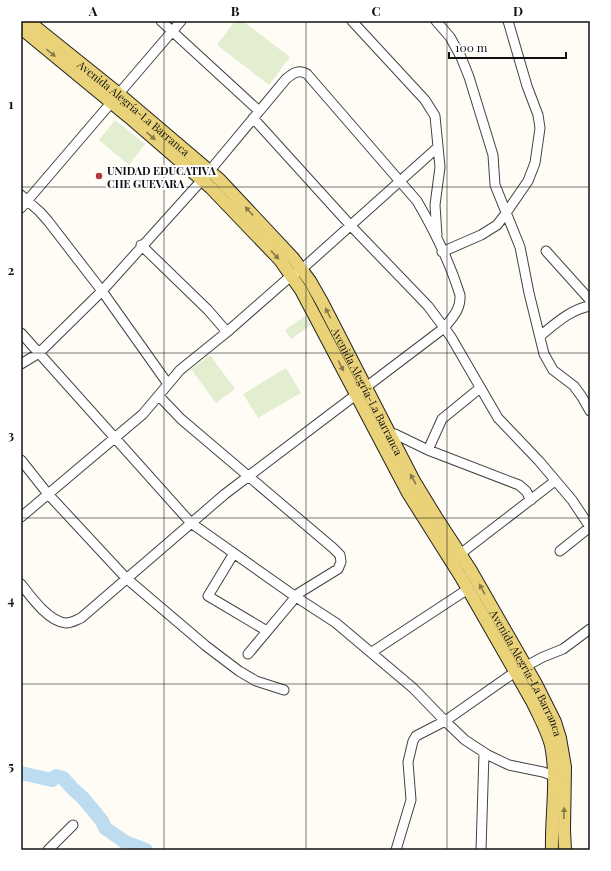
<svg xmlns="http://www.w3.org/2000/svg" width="611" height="871" viewBox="0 0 611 871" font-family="'Playfair Display',serif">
<rect width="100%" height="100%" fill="#fefcf4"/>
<!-- pitch -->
<path fill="#e3eed1" d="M235 21H243L290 57 269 85 217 45Z
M115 120 145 144 129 165 99 140Z
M305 316 311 325 291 339 285 330Z
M210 355 235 389 216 403 191 369Z
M286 368 301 393 258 418 243 394Z"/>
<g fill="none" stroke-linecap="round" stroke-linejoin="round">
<!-- river -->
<path stroke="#bedcf0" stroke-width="14" d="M21 773 52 780 53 778 56 776 63 778 73 789 83 798 102 821 105 828 125 842 146 850"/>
<defs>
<path id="minor" d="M161 21 259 111
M352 21 425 100 435 116 440 167 435 205 437 235
M436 21 450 37 461 57 469 77 493 155 495 185 520 247 529 293 544 354 553 370 574 386 582 397 590 411
M253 118 351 226 428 306 451 337 498 418 539 461 572 500 590 527
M21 195 40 212 48 221 102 291 168 384
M21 208 181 21
M141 245 208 310 227 332
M546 251 590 300
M442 252 481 235 497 225 504 216 528 181 535 163 540 128 538 115 527 86 508 21
M21 333 191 523 296 597 336 623 413 688 445 721 465 740 488 755 509 765 543 772 554 776H560
M540 336C555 324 571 309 590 306
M21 364 39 353 102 291 202 180 286 79C293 73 299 69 307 74L417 201C434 230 450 263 460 295 461 309 453 317 444 328L225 494 81 618C76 620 72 623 66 623 49 622 31 597 21 584
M159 396 181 419 333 548 340 555 341 562 338 569 299 593 248 654
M390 435 395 434 428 450 519 485 526 491 531 500
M428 450 442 419 480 388
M21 460 48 494 126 578 206 646 239 671 256 681 284 690
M21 517 143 414 180 370 227 332 292 275 302 269 438 147
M560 551 590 527
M234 553 208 596 267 631
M455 558 555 481
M372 652 468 589
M48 850 73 825
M396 850 411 800 408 762 413 741 416 736 445 721 515 672 543 657 563 649 590 629
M481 850 484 753"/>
<g id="major">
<path id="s1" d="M28 21 119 94 219 179 293 258 310 281 322 302 414 481 436 517 470 569 536 684 555 722 560 738 565 767 564 830 565 850"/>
<path d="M21 28 129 117 211 188 280 260 301 290 408 493 461 577 533 703C539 716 547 730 551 745 558 780 551 815 552 850"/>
</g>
</defs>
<!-- minor casing -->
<use href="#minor" stroke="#434343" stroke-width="11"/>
<!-- major casing -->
<use href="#major" stroke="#212121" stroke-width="14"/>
<!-- minor -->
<use href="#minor" stroke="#fff" stroke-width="9"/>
<!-- major -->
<use href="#major" stroke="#ead278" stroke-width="12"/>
</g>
<!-- one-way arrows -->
<defs><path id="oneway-solid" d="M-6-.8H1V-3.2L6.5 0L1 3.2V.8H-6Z"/></defs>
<g fill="#887b49">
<use href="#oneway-solid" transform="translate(51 53) rotate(39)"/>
<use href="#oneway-solid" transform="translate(151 136) rotate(41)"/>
<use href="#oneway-solid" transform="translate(249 211) rotate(-133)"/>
<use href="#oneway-solid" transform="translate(275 255) rotate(47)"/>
<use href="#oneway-solid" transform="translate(328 313) rotate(-116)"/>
<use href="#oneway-solid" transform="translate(341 366) rotate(63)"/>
<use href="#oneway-solid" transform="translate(413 479) rotate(-119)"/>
<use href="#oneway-solid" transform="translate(482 589) rotate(-119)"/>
<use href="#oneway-solid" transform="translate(564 813) rotate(-88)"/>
</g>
<!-- grid -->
<path fill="none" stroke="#101010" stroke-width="1" stroke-opacity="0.55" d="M164 21V850M306 21V850M447 21V850M21 187H590M21 353H590M21 518H590M21 684H590"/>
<!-- markers -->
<circle fill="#b23537" stroke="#fff" stroke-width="1.5" cx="99" cy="176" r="4"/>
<g text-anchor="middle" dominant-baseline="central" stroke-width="4" stroke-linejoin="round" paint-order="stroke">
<!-- street labels -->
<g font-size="11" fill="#101010" stroke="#fff">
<text stroke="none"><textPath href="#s1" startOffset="137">Avenida Alegría-La Barranca</textPath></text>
<text stroke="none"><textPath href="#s1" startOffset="509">Avenida Alegría-La Barranca</textPath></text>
<text stroke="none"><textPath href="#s1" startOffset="833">Avenida Alegría-La Barranca</textPath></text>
</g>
<!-- poi labels -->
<g font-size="11" font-weight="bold" fill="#101010" stroke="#fff" text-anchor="start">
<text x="107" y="170">UNIDAD EDUCATIVA<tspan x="107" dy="13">CHE GUEVARA</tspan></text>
</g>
</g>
<!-- border -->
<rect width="611" height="871" fill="none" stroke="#ffffff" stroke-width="44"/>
<!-- scale -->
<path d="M449 52v6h117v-6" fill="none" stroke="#101010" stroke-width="2"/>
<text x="455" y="52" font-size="12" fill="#101010" stroke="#ffffff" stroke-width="3" paint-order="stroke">100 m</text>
<rect x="22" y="22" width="567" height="827" fill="none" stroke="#101010" stroke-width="1.5"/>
<g font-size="13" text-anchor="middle" font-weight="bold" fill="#101010">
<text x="93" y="16">A</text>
<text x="235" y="16">B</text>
<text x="376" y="16">C</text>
<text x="518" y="16">D</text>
<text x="11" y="109">1</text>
<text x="11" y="275">2</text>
<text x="11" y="440">3</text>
<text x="11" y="605">4</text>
<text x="11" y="771">5</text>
</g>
</svg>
